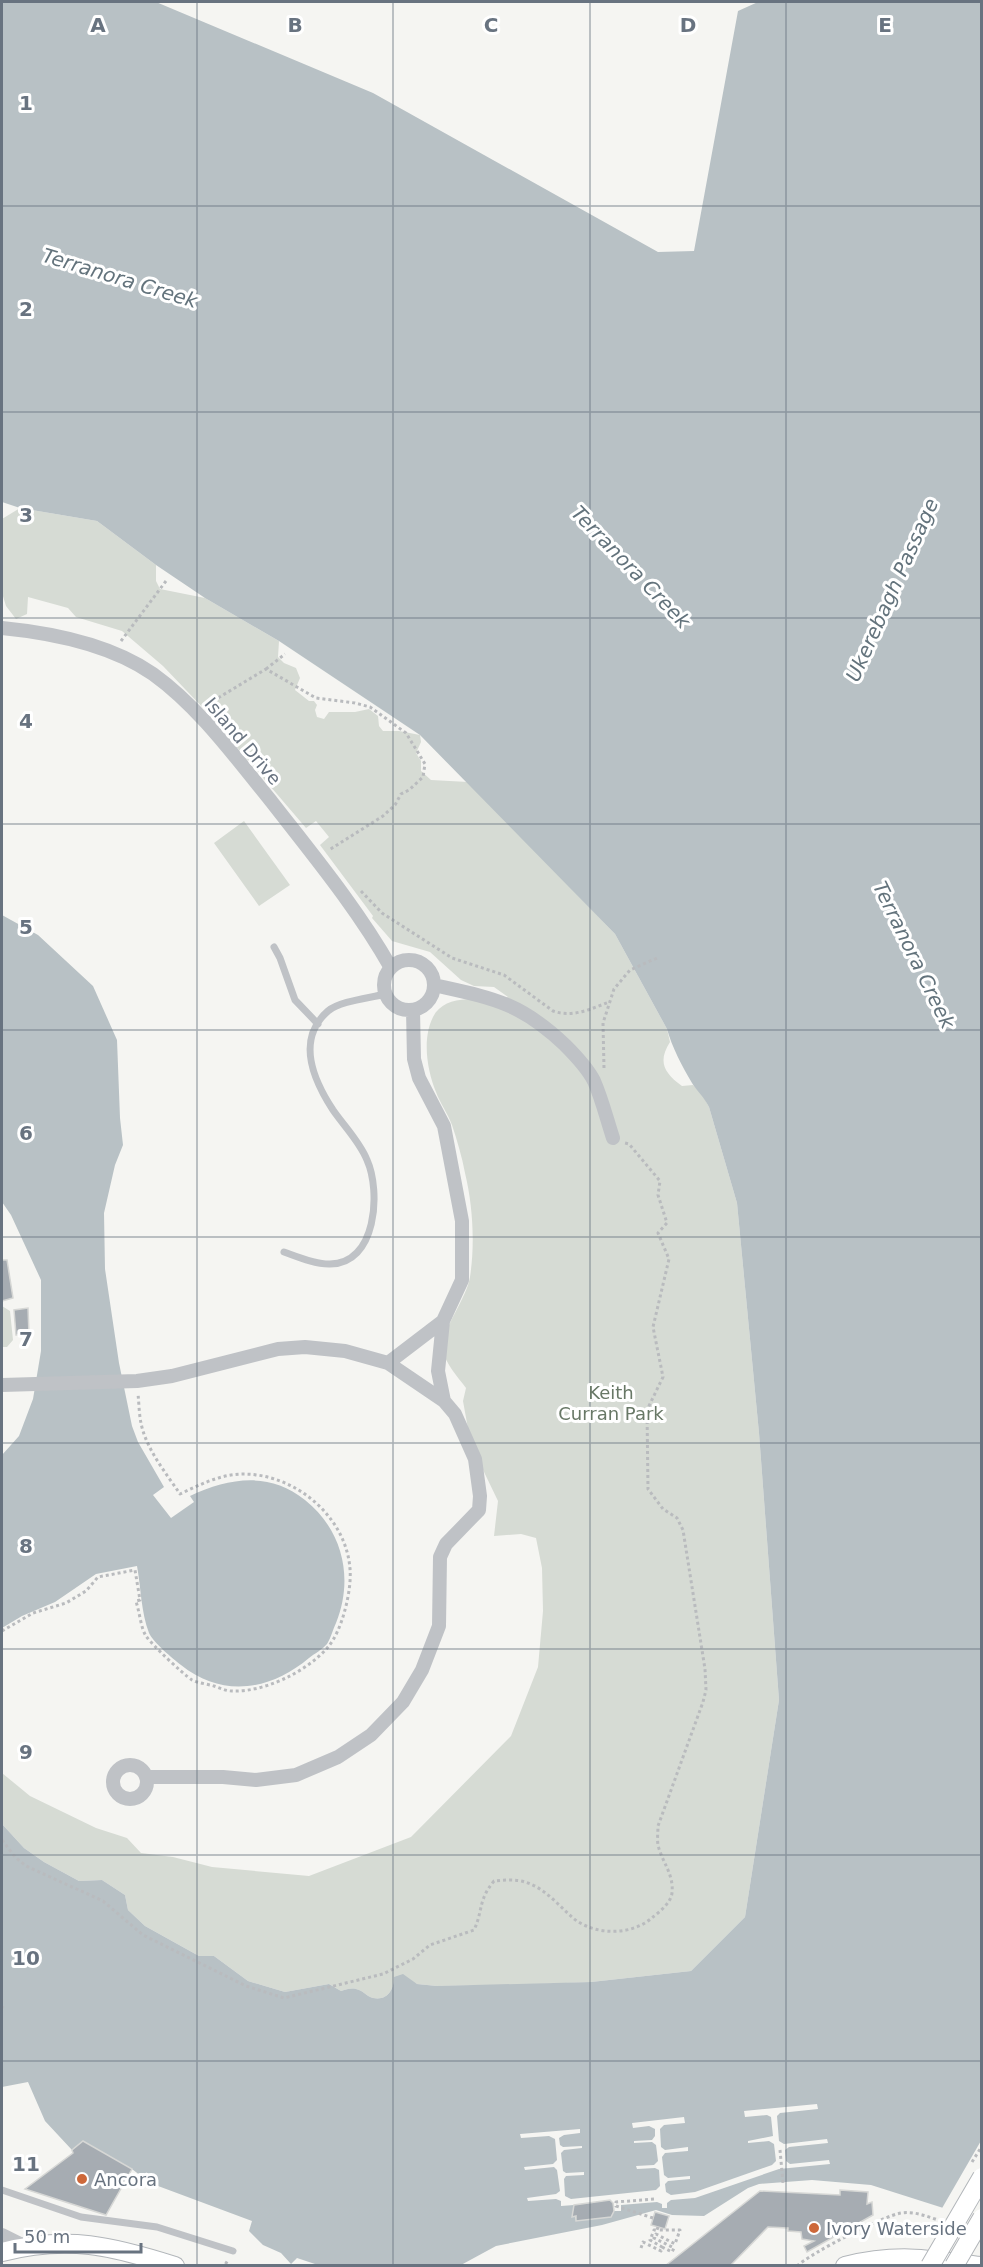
<svg xmlns="http://www.w3.org/2000/svg" width="983" height="2267" viewBox="0 0 983 2267" font-family="'DejaVu Sans',sans-serif">
<rect width="100%" height="100%" fill="#f5f5f2"/>
<!-- green -->
<path fill="#d6dbd4" d="M20 508 97 521 156 565V581L160 589 205 598 279 641 278 657 284 663 296 668 300 678 295 690 309 701H314L317 705 315 710 317 717 324 719 329 712H355L369 709 378 716 379 726 383 731H399L420 735 421 742 416 753 421 761V771L431 780 468 782 615 934 667 1029 670 1042C658 1061 663 1072 682 1086L693 1085 702 1094 709 1107 737 1203 759 1433 779 1700 745 1917 691 1971 591 1982 514 1985 437 1986 417 1984 394 1977C394 1989 388 2001 373 1998 367 1997 363 1990 356 1989 351 1988 347 1989 341 1991L329 1984 285 1992 248 1981 214 1956H199L145 1926 128 1910 125 1895 102 1880 79 1881 44 1862 24 1848 2 1824V1773L30 1796 96 1828 127 1838 141 1853 173 1857 212 1867 309 1876 411 1837 511 1736 538 1667 543 1611 542 1568 536 1538 521 1534 494 1536 498 1501 471 1445 463 1401 466 1388C458 1377 445 1364 443 1349 440 1332 467 1298 470 1277 475 1244 473 1206 465 1173 462 1157 457 1140 452 1125 448 1114 440 1103 436 1092 427 1070 422 1039 433 1017 446 991 485 1002 508 997L494 987 474 986 461 980 430 952 392 941 372 918 373 916 320 845 329 837 316 821 306 828 206 711 163 666 122 631 76 617 68 608 28 597 27 614 16 619 6 606 2 593V519Z
M244 821 290 885 259 906 214 843Z
M2 1306 10 1311 13 1340 7 1347H2Z"/>
<!-- water -->
<path fill="#b8c1c5" d="M2 2H156L373 93 658 252 694 251 738 11 758 2H981V2220L871 2185 812 2180 759 2184 748 2188 704 2216 672 2215 656 2210 602 2225 496 2246 461 2265 321 2266 297 2258 291 2264 281 2253 263 2245 249 2231 252 2221 150 2183 132 2169 83 2141 72 2150 45 2121 28 2082 2 2087V1824L24 1848 44 1862 79 1881 102 1880 125 1895 128 1910 145 1926 199 1956H214L248 1981 285 1992 329 1984 341 1991C347 1989 351 1988 356 1989 363 1990 367 1997 373 1998 388 2001 394 1989 394 1977L403 1974 417 1984 437 1986 591 1982 691 1971 745 1917 779 1700 759 1433 737 1203 709 1107C704 1097 697 1091 692 1083 682 1066 672 1047 667 1029L615 934 420 735 279 641 205 598 156 565 97 521 20 508 2 502Z
M2 915 38 935 93 986 117 1040 120 1118 123 1145 115 1165 104 1213 105 1269 119 1363 132 1426 138 1442 164 1487 153 1495 171 1518 194 1502 190 1496C229 1478 269 1471 305 1500 343 1530 354 1579 336 1623 333 1629 331 1638 327 1644 323 1649 314 1654 309 1658 270 1691 222 1698 181 1665 173 1659 153 1642 149 1633 141 1612 141 1588 137 1566L96 1574 55 1602 22 1616 2 1628V1455L19 1436 33 1399 41 1351V1280L11 1215 2 1202Z"/>
<!-- pier -->
<path fill="#f5f5f2" d="M817 2104 818 2109 780 2113 777 2116 779 2141 784 2144 827 2139 828 2143 789 2147 785 2150 786 2161 790 2164 829 2160 830 2164 779 2169 695 2198 671 2200 667 2203V2208H662V2204L657 2202 621 2205V2211H614L611 2217 576 2221 575 2216 572 2217 574 2205 561 2206V2201L556 2199 528 2201 527 2198 556 2194 560 2191 557 2170 554 2167 525 2170 524 2167 553 2164 557 2160 555 2139 549 2136 521 2138 520 2134 580 2129V2133L564 2135 559 2138 560 2145 563 2147 582 2146V2148L564 2150 561 2153 563 2171 566 2173 584 2172V2175L566 2176 564 2179 565 2196 571 2199 656 2190 660 2186 659 2170 655 2168 637 2169 636 2166 654 2165 658 2161 656 2145 652 2142 634 2143V2141L652 2140 655 2136V2129L649 2126 633 2128 632 2123 684 2117 685 2123 664 2125 660 2129 661 2147 665 2150 688 2147V2151L665 2153 662 2157 664 2175 668 2178 690 2176V2179L668 2181 665 2184 666 2192 671 2195 695 2192 772 2165 776 2161 774 2144 769 2141 748 2143V2141L773 2136 771 2117 767 2115 745 2117 744 2111Z
M982 2139V2223H981L941 2210Z"/>
<!-- building -->
<path fill="#a6acb2" stroke="#d6d7d5" stroke-width="1.5" d="M2 1260H7L13 1298 2 1301Z
M28 1308 29 1335H16L14 1310Z
M83 2141 132 2169 106 2215 25 2189 73 2153 72 2150Z
M840 2190 868 2192 867 2204 872 2202 873 2215 807 2252 804 2246 814 2241 802 2239 801 2232 788 2231V2228L768 2227 730 2266H665L760 2191 840 2195Z
M610 2200 613 2203 614 2211 611 2217 576 2221V2216L572 2217 574 2205Z
M655 2212 669 2216 665 2229 651 2225Z"/>
<g fill="none" stroke-linecap="round" stroke-linejoin="round">
<defs>
<path id="secondary" d="M2 2252C68 2235 112 2246 175 2266
M845 2266C896 2253 930 2259 980 2266"/>
</defs>
<!-- secondary casing -->
<use href="#secondary" stroke="#b2b6ba" stroke-width="20"/>
<!-- path -->
<path stroke="#b9bbbe" stroke-width="3" stroke-dasharray="3 3" stroke-linecap="butt" d="M121 641 166 581
M266 669 285 654
M208 704 266 669 316 698 355 703 370 707 406 733 425 764 423 777 409 790 401 794 395 805 383 816 329 850
M361 891 382 913 452 958 504 975 553 1011C572 1018 591 1009 609 1002
M604 1068 603 1023 614 989 630 970 657 958
M2 1631 33 1613 66 1603 86 1591 98 1577 135 1570 140 1600 136 1601 137 1605C140 1615 141 1628 146 1636 153 1646 182 1673 192 1680 198 1683 207 1684 214 1686 220 1688 226 1691 232 1691 250 1692 272 1685 288 1677 302 1670 318 1659 328 1647 342 1631 352 1590 350 1569 346 1512 286 1467 231 1475 213 1478 197 1486 180 1494 166 1473 146 1449 141 1423 139 1414 139 1403 138 1394
M2 1840 15 1857 26 1866 103 1901 143 1935 246 1986 284 1998 383 1974 413 1959 430 1945 474 1930C483 1911 478 1900 494 1881 504 1880 516 1879 525 1882 545 1888 558 1905 573 1918 595 1936 632 1936 653 1917 661 1911 671 1902 672 1893 674 1874 662 1862 658 1845 657 1839 658 1832 658 1826L703 1702 706 1690 705 1669 683 1530 677 1518 663 1509 648 1489 647 1410 663 1377 653 1327 669 1259 658 1233 667 1223 658 1195 660 1181 629 1144 625 1143
M2 2008 3 2006
M780 2150 783 2183
M653 2218 616 2206V2202L655 2199
M658 2227 657 2230H680L675 2244 656 2234 654 2238 674 2248 672 2252 662 2247
M641 2248 643 2242 661 2251 662 2247 650 2240 654 2230H656
M225 2262 232 2266
M797 2266C811 2253 883 2216 901 2213 914 2211 926 2216 938 2220"/>
<!-- service -->
<path stroke="#bfc2c6" stroke-width="7" d="M274 947 280 958 295 1000 318 1024
M284 1252C298 1257 314 1264 329 1264 377 1265 381 1191 367 1160 360 1142 344 1126 333 1110 314 1081 295 1040 328 1011 340 1001 370 998 385 994
M2 2190 81 2217 157 2227 233 2251"/>
<!-- minor -->
<path stroke="#bfc2c6" stroke-width="14" d="M2 628C53 633 110 644 153 674 200 708 235 757 271 801 313 855 357 908 391 968
M384 985a25 25 0 1 1 50 0a25 25 0 1 1-50 0Z
M434 985C492 998 520 1002 565 1045 575 1055 588 1069 594 1081 602 1099 607 1120 613 1138
M443 1321 438 1371 444 1401
M388 1363 443 1321 462 1280V1221L444 1126 419 1078 414 1059 413 1010
M2 1385 137 1381 172 1376 278 1349 305 1347 345 1351 388 1363 444 1401 455 1414 475 1459 480 1496 479 1510 446 1544 440 1557 439 1626 422 1670 403 1702 371 1735 338 1757 296 1775 256 1780 223 1777H146
M113 1782a17 17 0 1 1 34 0a17 17 0 1 1-34 0Z
M2 2235 24 2246"/>
<!-- secondary -->
<use href="#secondary" stroke="#fff" stroke-width="18"/>
<defs>
<path id="secondary-bridge" d="M930 2266 982 2177
M954 2266 982 2218"/>
</defs>
<!-- secondary-bridge casing -->
<use href="#secondary-bridge" stroke="#b2b6ba" stroke-width="20" stroke-linecap="butt"/>
<!-- path-bridge -->
<path stroke="#b9bbbe" stroke-width="3" stroke-dasharray="3 3" stroke-linecap="butt" d="M972 2162 982 2146"/>
<!-- secondary-bridge -->
<use href="#secondary-bridge" stroke="#fff" stroke-width="18"/>
</g>
<!-- grid -->
<path fill="none" stroke="#687380" stroke-width="1.5" stroke-opacity="0.55" d="M197 2V2266M393 2V2266M590 2V2266M786 2V2266M2 206H982M2 412H982M2 618H982M2 824H982M2 1030H982M2 1237H982M2 1443H982M2 1649H982M2 1855H982M2 2061H982"/>
<!-- markers -->
<g fill="#cd683a" stroke="#fff" stroke-width="2">
<circle cx="82" cy="2179" r="6"/>
<circle cx="814" cy="2228" r="6"/>
</g>
<g text-anchor="middle" dominant-baseline="central" stroke-width="6" stroke-linejoin="round" paint-order="stroke">
<!-- street labels -->
<g font-size="18" fill="#687380" stroke="#fff">
<text transform="translate(243 741) rotate(50)">Island Drive</text>
</g>
<!-- park labels -->
<g font-size="18" fill="#687866" stroke="#fff">
<text x="611" y="1392">Keith<tspan x="611" dy="21">Curran Park</tspan></text>
</g>
<!-- poi labels -->
<g font-size="18" fill="#687380" stroke="#fff" text-anchor="start">
<text x="94" y="2179">Ancora</text>
<text x="826" y="2228">Ivory Waterside</text>
</g>
<!-- water labels -->
<g font-size="20" font-style="italic" fill="#63737c" stroke="#fff">
<text transform="translate(120 278) rotate(17)">Terranora Creek</text>
<text transform="translate(631 567) rotate(46)">Terranora Creek</text>
<text transform="translate(892 590) rotate(-66)">Ukerebagh Passage</text>
<text transform="translate(914 955) rotate(64)">Terranora Creek</text>
</g>
</g>
<g font-size="20" text-anchor="middle" font-weight="bold" fill="#687380" stroke="#fff" stroke-width="6" stroke-linejoin="round" paint-order="stroke">
<text x="98" y="32">A</text>
<text x="295" y="32">B</text>
<text x="491" y="32">C</text>
<text x="688" y="32">D</text>
<text x="885" y="32">E</text>
<text x="26" y="110">1</text>
<text x="26" y="316">2</text>
<text x="26" y="522">3</text>
<text x="26" y="728">4</text>
<text x="26" y="934">5</text>
<text x="26" y="1140">6</text>
<text x="26" y="1346">7</text>
<text x="26" y="1553">8</text>
<text x="26" y="1759">9</text>
<text x="26" y="1965">10</text>
<text x="26" y="2171">11</text>
</g>
<!-- border -->
<rect width="983" height="2267" fill="none" stroke="#687380" stroke-width="6"/>
<!-- scale -->
<path d="M15 2243v9h126v-9" fill="none" stroke="#687380" stroke-width="3"/>
<text x="24" y="2243" font-size="18" fill="#687380" stroke="#ffffff" stroke-width="4.5" paint-order="stroke">50 m</text>
</svg>
